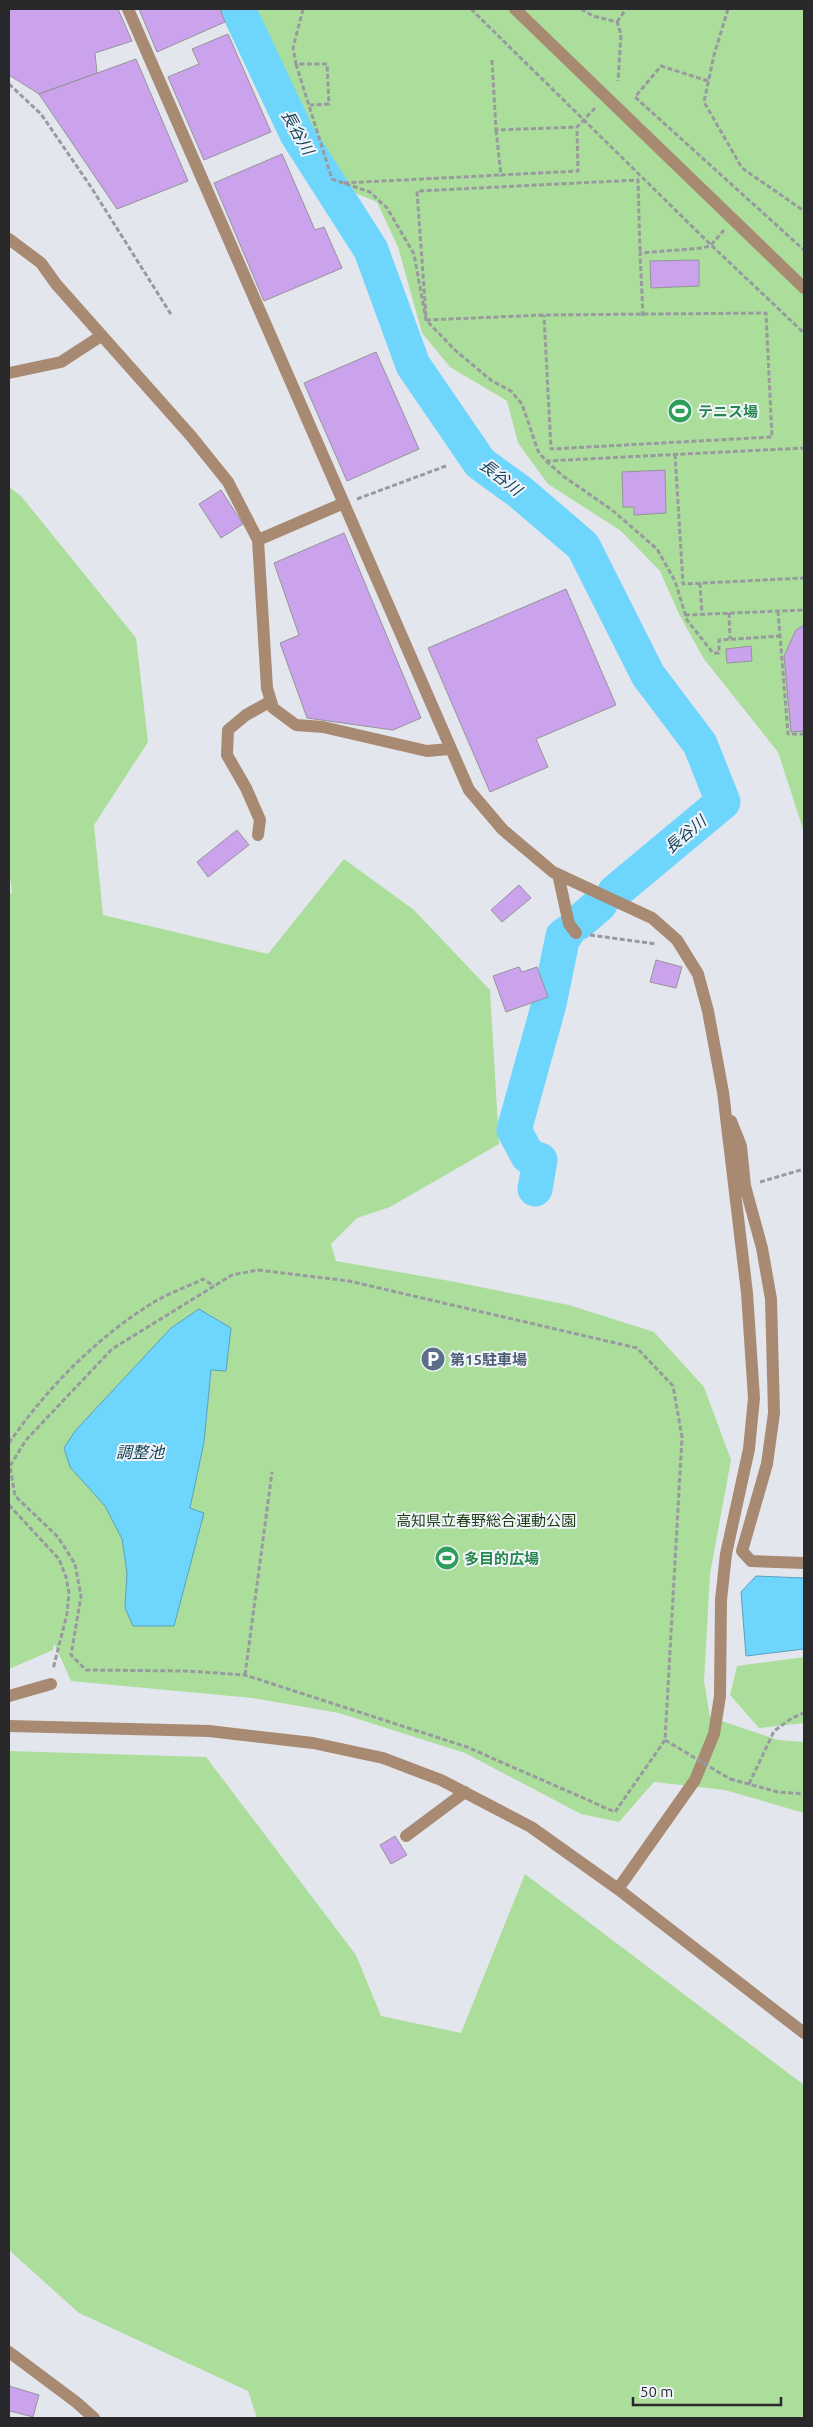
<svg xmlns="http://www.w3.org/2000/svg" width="813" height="2427" viewBox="0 0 813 2427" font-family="Ubuntu,'Noto Sans JP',sans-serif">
<rect width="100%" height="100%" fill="#e4e6ee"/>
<!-- green -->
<path fill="#aade9a" d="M250 9H804V832L778 752 704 659 679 614 660 571 621 531 548 484 518 443 507 401 450 367 422 333 398 247 377 202 329 182Z
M9 487 21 496 136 638 148 742 94 825 103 915 268 954 344 859 414 910 490 990 499 1144 390 1207 357 1218 331 1244 336 1261 450 1281 569 1305 654 1332 704 1387 731 1460 710 1574 704 1681 710 1717 778 1740 804 1742V1813L725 1790 654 1782 619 1822 581 1814 465 1753 339 1713 252 1698 71 1681 54 1643 53 1650 9 1669V895L12 892 9 870Z
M804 1657V1723L759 1728 730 1695 737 1666Z
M9 1751 206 1757 356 1955 381 2016 461 2033 525 1874 804 2085V2418H257L248 2391 79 2313 9 2250Z"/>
<!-- water -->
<path fill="#6ed5fc" stroke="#59a1be" d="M199 1309 231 1328 226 1371 211 1370 204 1442 190 1508 204 1513 174 1626H133L125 1608 127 1573 122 1539 105 1506 70 1467 64 1448 75 1431 171 1328Z
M756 1576 804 1578V1649L746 1656 741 1592Z"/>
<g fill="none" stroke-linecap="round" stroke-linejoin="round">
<!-- river -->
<path stroke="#6ed5fc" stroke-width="35" d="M238 9 297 134 371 250 413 365 480 463 520 492 583 546 648 675 700 744 723 802 615 892
M578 923 600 904
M535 1189 540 1160 528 1156 514 1130 549 1004 563 936 567 933"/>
</g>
<!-- building -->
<path fill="#caa3ec" stroke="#96939a" d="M9 9H118L132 41 95 53 97 73 39 94 9 75Z
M139 9H220L225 22 157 52Z
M228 34 271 132 204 160 168 77 199 64 192 49Z
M136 59 188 181 117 209 39 94Z
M282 154 315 230 324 227 342 268 264 301 214 183Z
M699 260V286L651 288 650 261Z
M376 352 419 449 347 481 304 383Z
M665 470 666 513 634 515V507H623L622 472Z
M221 490 243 524 221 538 199 504Z
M344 533 421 718 393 730 307 718 280 643 299 635 274 563Z
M566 589 616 705 536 739 548 767 490 792 428 648Z
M804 625V731L791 732 784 656 796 630Z
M751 646 752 661 727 663 726 649Z
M237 830 249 845 208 877 197 862Z
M519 885 531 898 502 922 491 910Z
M656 960 682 967 676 988 650 982Z
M519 967 522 972 537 967 548 997 506 1012 493 976Z
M395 1836 407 1855 391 1864 380 1845Z
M9 2386 39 2395 33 2417 10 2411 9 2417Z"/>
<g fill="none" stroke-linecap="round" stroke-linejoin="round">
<!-- path -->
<path stroke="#999aa0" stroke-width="3" stroke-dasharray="5 2.5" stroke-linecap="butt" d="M303 9 293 48 296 64H327L329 104 310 105
M471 9 711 245 804 333
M581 9 593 16 617 22 621 34 618 81
M728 9 714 55 704 102 742 168 804 211
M617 22 626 9
M492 60 496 130 577 127 595 108
M296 64 332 179 370 192 387 208 414 254 426 320 456 351 492 381 511 391 522 404 538 451 546 461 804 448
M708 81 661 66 635 97 804 250
M9 84 41 114 91 187 172 316
M496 130 501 175 578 171 577 127
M344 183 501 175
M426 316 417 191 638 180 640 253
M643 316 640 253 703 248 711 245 724 230
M426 320 544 315 766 313 772 437 551 449 544 315
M675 454 683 584 804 578
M546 461 563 476 612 510 657 549 675 581 687 620 713 653H719V640L780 636
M357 499 446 466
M700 583 702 615
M778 611 788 734H804
M729 613 730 639
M685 615 804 610
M590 935 656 944
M760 1182 804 1169
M258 1270 349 1281 637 1348 673 1386 682 1437 665 1740 615 1812 467 1747 245 1675 187 1671 86 1670 71 1655 81 1596 75 1564 58 1537 15 1496 10 1466 26 1440 112 1349 232 1275Z
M9 1443C47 1388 97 1337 154 1302 169 1293 187 1287 203 1279L214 1286
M9 1505 59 1559 66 1577 69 1593 67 1614 53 1669
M245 1675 272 1472
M730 1779 778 1792 804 1794
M749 1784 774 1731 792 1718 804 1713"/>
<!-- minor -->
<path stroke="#a88a73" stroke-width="12" d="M128 9 469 790 503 830 553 872 652 918 677 940 698 974 708 1011 723 1092 747 1293 754 1398 749 1449 726 1554 721 1600 720 1696 714 1734 695 1780 618 1889
M515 9 804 288
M9 239 41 263 56 284 191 436 228 482 258 540 267 688 273 708 296 725 323 727 427 751 449 749
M9 373 61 362 101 336
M258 540 344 503
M258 835 260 820 246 788 227 755 228 730 246 715 271 701
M558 874 569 924 576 933
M731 1121 741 1146 745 1186 762 1248 771 1299 774 1413 767 1464 742 1551 751 1561 804 1563
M9 1696 51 1684
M9 1726 209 1731 313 1743 383 1758 441 1780 531 1827 618 1889 804 2033
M406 1836 465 1792
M9 2352 76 2402 94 2418"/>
<!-- path-bridge -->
<path stroke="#999aa0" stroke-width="3" stroke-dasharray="5 2.5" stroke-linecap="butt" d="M665 1740 730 1779"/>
</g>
<!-- icons -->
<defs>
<symbol id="stadium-disc" viewBox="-11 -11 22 22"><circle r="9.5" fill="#2e9e5b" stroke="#f1f4fb"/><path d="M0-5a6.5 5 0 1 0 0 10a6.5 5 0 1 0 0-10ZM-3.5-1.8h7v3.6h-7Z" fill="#fff"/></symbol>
<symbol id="parking-disc" viewBox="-11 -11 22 22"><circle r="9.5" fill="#5c6f8a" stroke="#f1f4fb"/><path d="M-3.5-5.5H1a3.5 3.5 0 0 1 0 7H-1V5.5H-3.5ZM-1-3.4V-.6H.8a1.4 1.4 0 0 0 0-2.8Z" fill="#fff"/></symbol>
</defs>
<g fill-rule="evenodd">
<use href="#stadium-disc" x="666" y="397" width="28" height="28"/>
<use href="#parking-disc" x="419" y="1345" width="28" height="28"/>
<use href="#stadium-disc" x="433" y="1544" width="28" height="28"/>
</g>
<g text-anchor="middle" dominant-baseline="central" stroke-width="4" stroke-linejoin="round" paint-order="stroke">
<!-- leisure labels -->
<g font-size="15" font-weight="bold" fill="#27864d" stroke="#f1f4fb" text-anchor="start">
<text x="698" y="411">テニス場</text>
<text x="464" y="1558">多目的広場</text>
</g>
<!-- service labels -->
<g font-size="15" font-weight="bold" fill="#4e5e75" stroke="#f1f4fb" text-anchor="start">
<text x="450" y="1359">第15駐車場</text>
</g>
<!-- park labels -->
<g font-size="15" fill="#1c3e0f" stroke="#f1f4fb">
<text x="486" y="1520">高知県立春野総合運動公園</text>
</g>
<!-- water labels -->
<g font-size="16" font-style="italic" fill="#144252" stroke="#f1f4fb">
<text transform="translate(298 132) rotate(61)">長谷川</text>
<text transform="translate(501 477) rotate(38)">長谷川</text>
<text transform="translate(685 834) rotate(-40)">長谷川</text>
<text x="140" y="1452">調整池</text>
</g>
</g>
<!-- border -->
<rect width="813" height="2427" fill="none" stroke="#29292c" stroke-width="20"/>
<!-- scale -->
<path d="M633 2397v8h148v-8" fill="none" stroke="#29292c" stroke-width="2.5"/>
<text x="640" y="2397" font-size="15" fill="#29292c" stroke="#f1f4fb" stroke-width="4" paint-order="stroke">50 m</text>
</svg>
